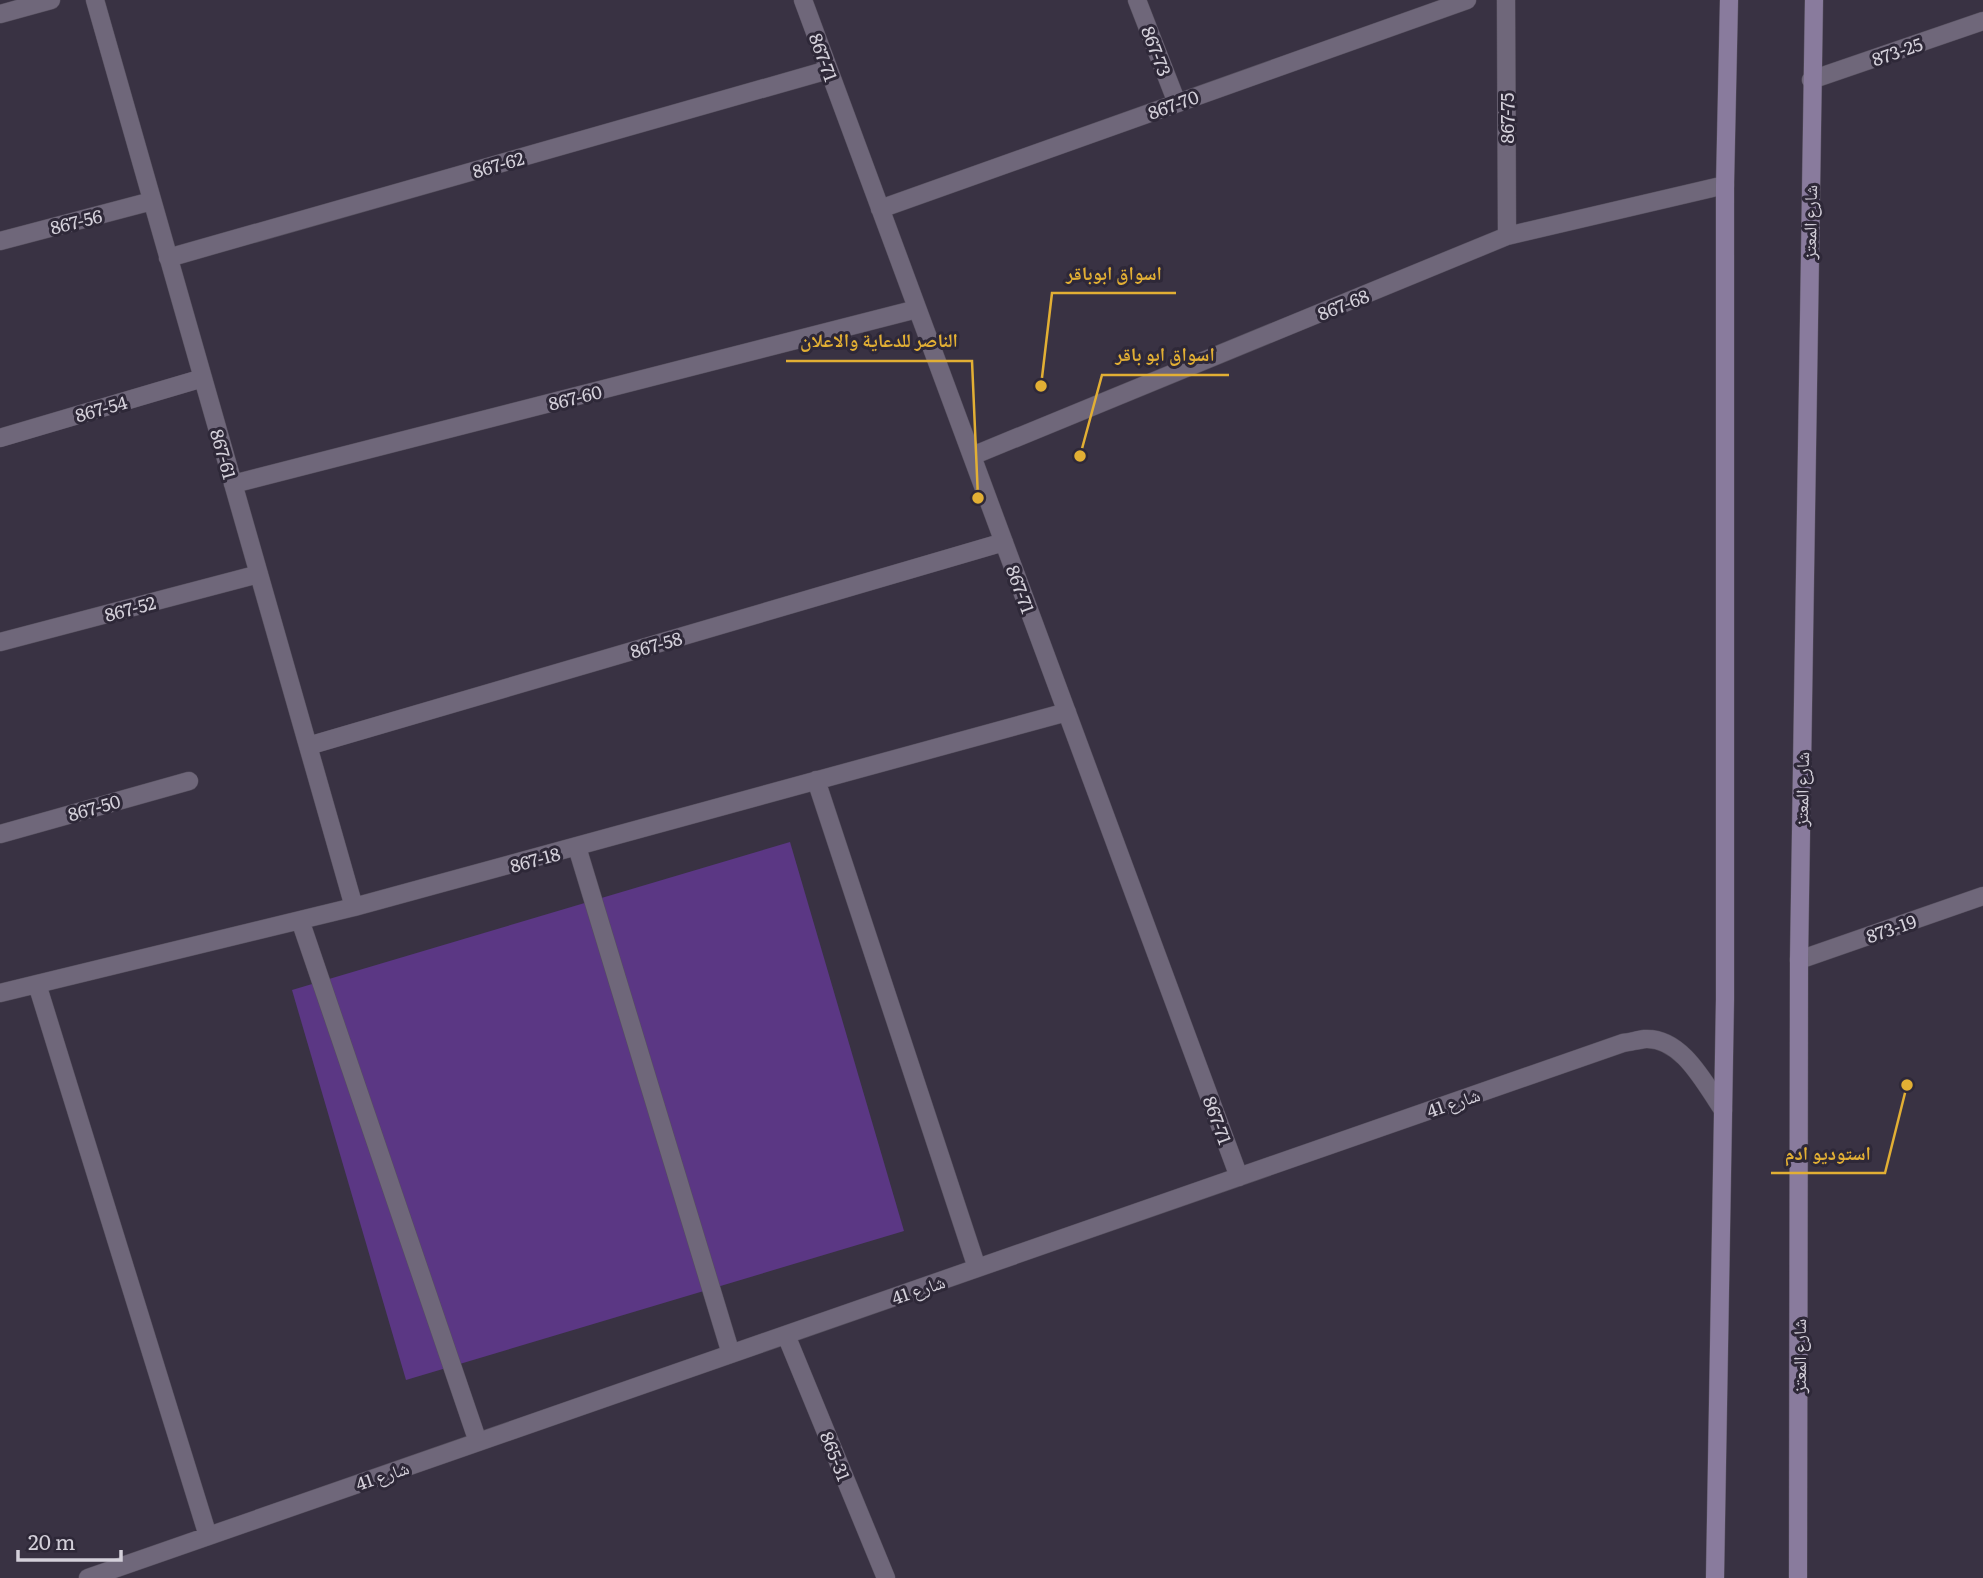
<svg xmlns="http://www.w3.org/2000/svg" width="1983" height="1578" viewBox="0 0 1983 1578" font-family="Literata,'Noto Naskh Arabic',serif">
<rect width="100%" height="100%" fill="#393243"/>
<!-- green -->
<path fill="#5b3784" d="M790 842 904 1231 406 1380 292 990Z"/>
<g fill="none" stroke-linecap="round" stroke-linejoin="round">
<defs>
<path id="street" d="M95 0 354 907
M803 0 1239 1177
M1137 0 1177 103
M1506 0 1507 236
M0 14 51 0
M1811 80 1983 21
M880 209 1467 0
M0 241 152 201
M168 258 828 70
M0 438 203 378
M972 456 1507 236 1725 185
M233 484 917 309
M0 642 259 574
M308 746 1004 542
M816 780 977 1268
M0 834 189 781
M577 847 731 1354
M300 920 478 1442
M1799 960 1983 896
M37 984 208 1536
M0 993 354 907 1067 712
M786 1335 886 1578
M88 1578 1623 1043C1630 1042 1638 1040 1645 1039 1682 1037 1705 1084 1723 1110"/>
<path id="secondary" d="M1715 1578 1725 999V185L1729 0
M1798 1578 1799 960 1814 0"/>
</defs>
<!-- street casing -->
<use href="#street" stroke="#56505e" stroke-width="19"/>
<!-- secondary casing -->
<use href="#secondary" stroke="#56505e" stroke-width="19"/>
<!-- street -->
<use href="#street" stroke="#6f677a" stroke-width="18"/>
<!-- secondary -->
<use href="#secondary" stroke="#897b9d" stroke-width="18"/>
</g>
<g text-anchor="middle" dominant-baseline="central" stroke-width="6" stroke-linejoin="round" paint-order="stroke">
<!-- street labels -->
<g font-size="18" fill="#d4d0da" stroke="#2e2838">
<text transform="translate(1157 51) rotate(69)">867-73</text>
<text transform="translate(1897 51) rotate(-19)">873-25</text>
<text transform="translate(824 57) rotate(70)">867-71</text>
<text transform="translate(1173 104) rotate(-20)">867-70</text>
<text transform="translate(1506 118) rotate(-90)">867-75</text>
<text transform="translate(498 164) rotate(-16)">867-62</text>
<text transform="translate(76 221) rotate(-14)">867-56</text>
<text transform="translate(1809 222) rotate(-89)">شارع المعتز</text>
<text transform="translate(1343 304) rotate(-22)">867-68</text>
<text transform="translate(575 397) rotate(-14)">867-60</text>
<text transform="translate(101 408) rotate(-16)">867-54</text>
<text transform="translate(224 454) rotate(74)">867-61</text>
<text transform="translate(1021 589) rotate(70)">867-71</text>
<text transform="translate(130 608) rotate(-15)">867-52</text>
<text transform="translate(656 644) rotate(-16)">867-58</text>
<text transform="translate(1801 789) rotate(-89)">شارع المعتز</text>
<text transform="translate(94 807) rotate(-16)">867-50</text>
<text transform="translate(535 859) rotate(-15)">867-18</text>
<text transform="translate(1891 928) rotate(-19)">873-19</text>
<text transform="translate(1453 1102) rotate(-19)">شارع 41</text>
<text transform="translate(1218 1120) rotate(70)">867-71</text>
<text transform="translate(918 1289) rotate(-19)">شارع 41</text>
<text transform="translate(1798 1356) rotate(-90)">شارع المعتز</text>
<text transform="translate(836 1456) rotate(68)">865-31</text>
<text transform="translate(382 1475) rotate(-19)">شارع 41</text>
</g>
</g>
<!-- callouts -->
<path fill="none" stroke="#e2af34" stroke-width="2.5" d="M1041 386L1052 293H1176M978 498L972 361H786M1080 456L1102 375H1229M1907 1085L1885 1173H1771"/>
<g fill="#e2af34" stroke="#2e2838" stroke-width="2.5">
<circle cx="1041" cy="386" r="7"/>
<circle cx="978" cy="498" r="7"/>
<circle cx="1080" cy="456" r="7"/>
<circle cx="1907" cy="1085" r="7"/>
</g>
<g font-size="19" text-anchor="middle" font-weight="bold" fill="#e2af34" stroke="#2e2838" stroke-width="6" stroke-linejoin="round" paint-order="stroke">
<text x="1114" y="280">اسواق ابوباقر</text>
<text x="879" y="347">الناصر للدعاية والاعلان</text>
<text x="1165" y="361">اسواق ابو باقر</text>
<text x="1828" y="1160">استوديو ادم</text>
</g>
<!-- scale -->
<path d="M18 1550v10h103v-10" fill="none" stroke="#d4d0da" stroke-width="3.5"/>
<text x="28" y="1550" font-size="21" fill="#d4d0da" stroke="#2e2838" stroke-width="5" paint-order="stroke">20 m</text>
</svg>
